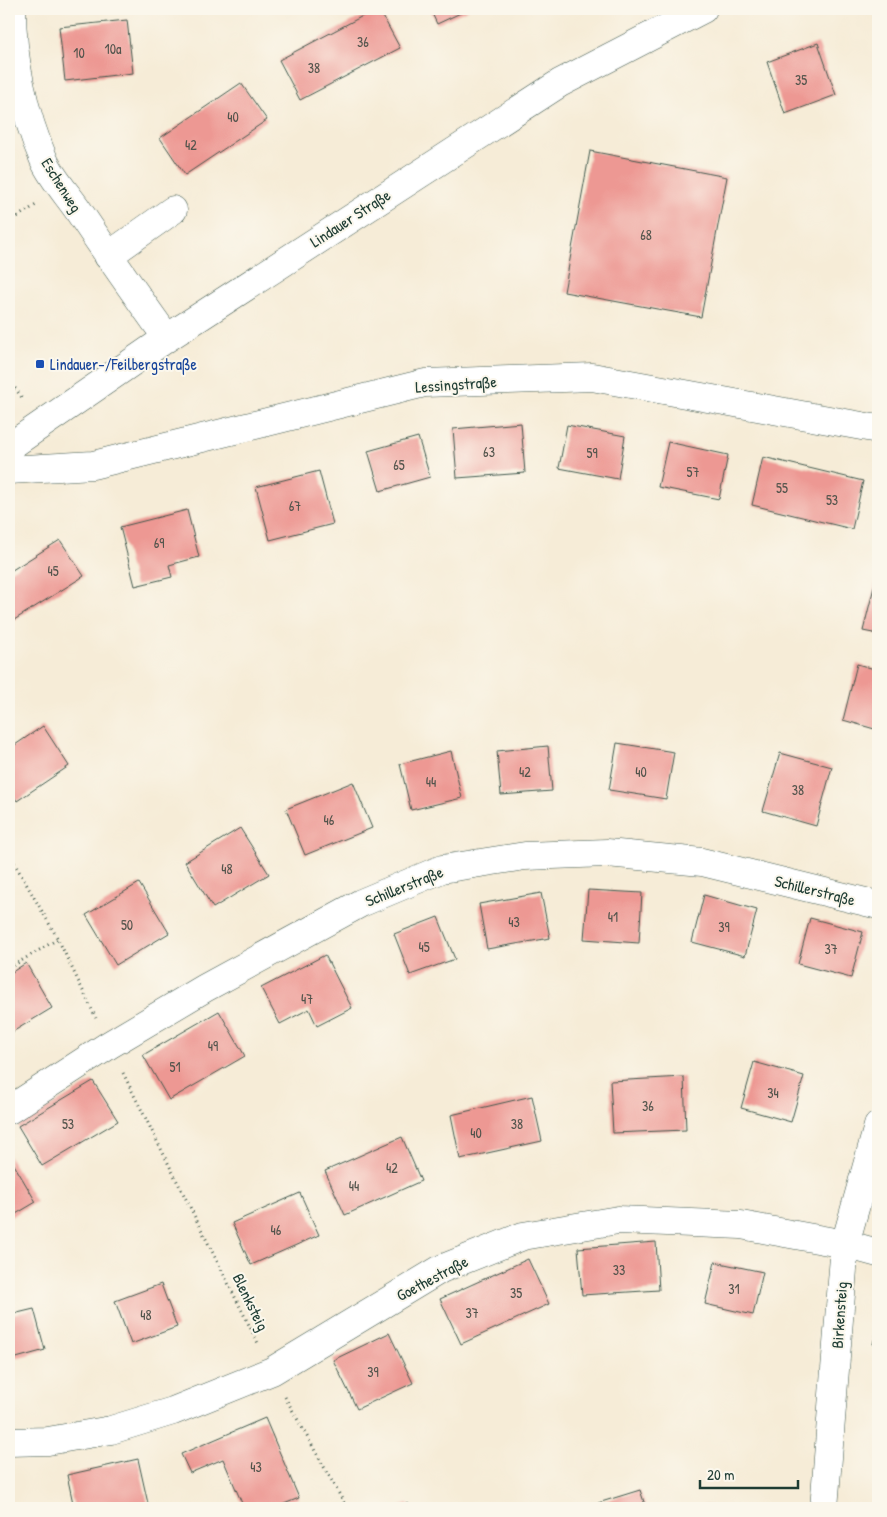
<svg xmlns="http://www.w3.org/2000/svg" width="887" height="1517" viewBox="0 0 887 1517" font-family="'Patrick Hand',sans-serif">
<rect width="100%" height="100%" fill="#fbf7ec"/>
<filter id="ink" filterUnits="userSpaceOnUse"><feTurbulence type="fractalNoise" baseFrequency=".02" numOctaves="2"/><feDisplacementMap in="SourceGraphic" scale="10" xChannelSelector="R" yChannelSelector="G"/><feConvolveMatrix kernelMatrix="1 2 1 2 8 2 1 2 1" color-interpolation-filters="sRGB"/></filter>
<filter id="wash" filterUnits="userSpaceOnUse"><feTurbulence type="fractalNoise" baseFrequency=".0096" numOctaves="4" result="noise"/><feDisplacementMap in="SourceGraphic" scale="20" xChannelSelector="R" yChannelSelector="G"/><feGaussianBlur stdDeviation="1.12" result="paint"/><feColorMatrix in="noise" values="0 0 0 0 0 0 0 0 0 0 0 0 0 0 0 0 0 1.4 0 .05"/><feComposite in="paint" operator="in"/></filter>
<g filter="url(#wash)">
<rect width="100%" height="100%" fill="#f6ecd7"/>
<g id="blocks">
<!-- building -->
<path fill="#ed9893" d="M376 9H379L400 48 300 100 279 60Z
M430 9H469L437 24Z
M127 20 133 73 65 81 59 27Z
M818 43 836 95 785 114 767 62Z
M241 83 267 120 185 175 160 138Z
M590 151 727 177 701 317 564 292Z
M521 423 525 473 457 478 453 429Z
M567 425 625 436 618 479 559 468Z
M418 437 430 477 380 491 368 451Z
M668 442 728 455 719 499 658 487Z
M763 457 863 481 852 529 752 505Z
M319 471 333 524 270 540 256 487Z
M187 510 199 557 169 565 172 577 135 586 120 527Z
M60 540 84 576 14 620 9 612V572Z
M875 583 878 584V634L863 631Z
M857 664 878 670V730L843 720Z
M43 726 69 766 17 801 9 789V749Z
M617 743 674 752 666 799 609 790Z
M548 746 552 791 501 795 497 751Z
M451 751 462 798 411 810 400 764Z
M780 753 832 767 816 826 763 811Z
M353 782 372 828 305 855 286 809Z
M240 828 269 874 213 908 185 862Z
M139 883 169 933 116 965 86 915Z
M588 890 642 893 639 943 584 939Z
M541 893 550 938 487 949 479 904Z
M704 895 757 910 745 956 692 942Z
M438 917 455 959 410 975 394 934Z
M810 918 863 932 851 978 798 964Z
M325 955 352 1008 317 1026 309 1009 280 1024 261 988Z
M26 963 52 1008 9 1034V974Z
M219 1011 245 1056 169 1100 143 1055Z
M754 1062 804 1076 791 1122 741 1108Z
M684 1077 686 1130 613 1133 610 1081Z
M93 1081 118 1121 42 1166 18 1126Z
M532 1096 542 1141 460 1159 451 1115Z
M402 1137 421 1181 345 1215 325 1171Z
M9 1156 36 1202 9 1218Z
M300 1193 319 1235 251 1265 232 1223Z
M656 1242 659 1290 582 1295 578 1248Z
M528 1259 549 1304 461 1344 440 1299Z
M715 1262 763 1272 753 1315 705 1304Z
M161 1284 177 1327 131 1344 115 1301Z
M34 1309 45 1350 9 1360V1315Z
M878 1326V1346L873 1344Z
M389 1333 413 1383 357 1409 333 1360Z
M265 1418 299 1498 274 1508H244L223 1459 190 1473 181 1454Z
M138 1459 149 1508H74L67 1475Z
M640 1490 646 1508H600L598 1503Z
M408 1503 411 1508H398Z
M701 1505 726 1507V1508H701Z"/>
</g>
</g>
<g filter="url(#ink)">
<use href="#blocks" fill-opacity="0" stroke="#3f574c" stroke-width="1"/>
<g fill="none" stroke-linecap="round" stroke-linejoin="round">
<defs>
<path id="minor" d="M12 9C12 59 24 114 44 160 52 178 67 194 78 210 107 254 137 296 167 338
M108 256 173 210
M9 447 167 338 560 83 703 9
M9 470 93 465 425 383 592 377 878 429
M9 1110 109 1045 205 988 361 903 442 869 525 856 607 853 702 862 878 905
M9 1442 48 1441 111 1430 173 1411 272 1371 441 1269 523 1236 618 1220 741 1225 845 1244 878 1253
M824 1508 845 1244 878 1126"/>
</defs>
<!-- minor casing -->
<use href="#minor" stroke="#3f574c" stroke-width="29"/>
<!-- path -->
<path stroke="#3f574c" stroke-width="3" stroke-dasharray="1 4" stroke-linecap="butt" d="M9 222 36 205
M9 380 23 399
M9 854 58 939 96 1018
M9 968 58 939
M123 1073 259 1345
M285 1397 347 1508"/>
<!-- minor -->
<use href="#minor" stroke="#fff" stroke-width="28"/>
</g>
</g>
<!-- markers -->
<rect fill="#1a4fb4" stroke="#fbf7ec" stroke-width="2" x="35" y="359" width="10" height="10" rx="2.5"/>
<g text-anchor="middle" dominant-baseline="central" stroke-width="4" stroke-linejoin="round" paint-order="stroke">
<!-- number labels -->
<g font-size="14" fill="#52544c">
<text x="363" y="41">36</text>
<text x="113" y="48">10a</text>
<text x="79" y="52">10</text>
<text x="314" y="67">38</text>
<text x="801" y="79">35</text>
<text x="233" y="116">40</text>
<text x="191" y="144">42</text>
<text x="646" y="234">68</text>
<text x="489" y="451">63</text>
<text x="592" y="452">59</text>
<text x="399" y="464">65</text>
<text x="693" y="471">57</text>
<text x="782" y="487">55</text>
<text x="832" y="499">53</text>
<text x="295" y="505">67</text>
<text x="159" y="542">69</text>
<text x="53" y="570">45</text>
<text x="525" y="771">42</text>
<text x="641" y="771">40</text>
<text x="431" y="781">44</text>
<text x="798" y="789">38</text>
<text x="329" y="819">46</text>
<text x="227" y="868">48</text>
<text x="613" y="916">41</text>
<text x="514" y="921">43</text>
<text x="127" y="924">50</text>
<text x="724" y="926">39</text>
<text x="424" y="946">45</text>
<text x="831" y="948">37</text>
<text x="307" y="998">47</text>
<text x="213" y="1045">49</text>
<text x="175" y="1066">51</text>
<text x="773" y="1092">34</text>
<text x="648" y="1105">36</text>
<text x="68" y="1123">53</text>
<text x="517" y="1123">38</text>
<text x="476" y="1132">40</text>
<text x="392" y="1167">42</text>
<text x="354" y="1185">44</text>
<text x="276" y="1229">46</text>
<text x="619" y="1269">33</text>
<text x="734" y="1288">31</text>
<text x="516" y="1292">35</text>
<text x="472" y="1312">37</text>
<text x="146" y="1314">48</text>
<text x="373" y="1371">39</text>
<text x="256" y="1466">43</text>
</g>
<!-- street labels -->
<g font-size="16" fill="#1f3d34" stroke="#fbf7ec">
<text transform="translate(62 185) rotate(58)">Eschenweg</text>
<text transform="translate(350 218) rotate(-33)">Lindauer Straße</text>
<text transform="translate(456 384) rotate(-4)">Lessingstraße</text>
<text transform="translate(404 886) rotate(-22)">Schillerstraße</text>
<text transform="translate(815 890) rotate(14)">Schillerstraße</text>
<text transform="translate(432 1278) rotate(-28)">Goethestraße</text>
<text transform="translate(251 1302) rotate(64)">Blenksteig</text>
<text transform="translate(839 1315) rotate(-86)">Birkensteig</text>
</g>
<!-- transit labels -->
<g font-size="16" fill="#164399" stroke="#fbf7ec" text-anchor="start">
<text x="50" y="364">Lindauer-/Feilbergstraße</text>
</g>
</g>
<!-- margin -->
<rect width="887" height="1517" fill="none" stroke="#fbf7ec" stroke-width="30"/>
<!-- scale -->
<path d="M700 1480v8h98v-8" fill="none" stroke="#1f3d34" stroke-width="2.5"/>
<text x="707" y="1480" font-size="15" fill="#1f3d34" stroke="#fbf7ec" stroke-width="4" paint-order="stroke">20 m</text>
</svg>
